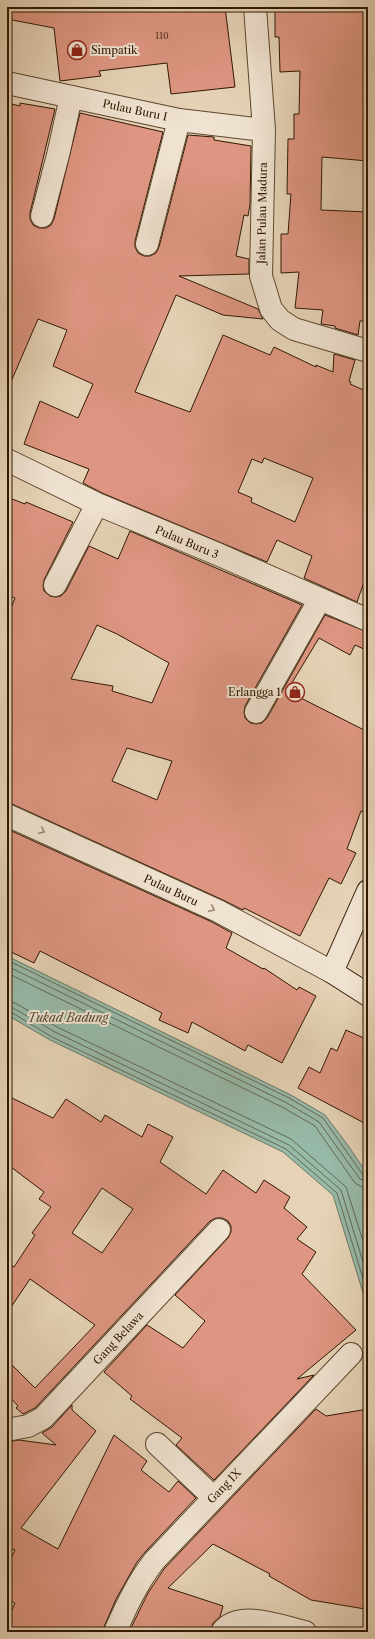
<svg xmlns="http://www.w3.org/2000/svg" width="375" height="1639" viewBox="0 0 375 1639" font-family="'Libre Caslon Text',serif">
<rect width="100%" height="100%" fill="#e6d3b7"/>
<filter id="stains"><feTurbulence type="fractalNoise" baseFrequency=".005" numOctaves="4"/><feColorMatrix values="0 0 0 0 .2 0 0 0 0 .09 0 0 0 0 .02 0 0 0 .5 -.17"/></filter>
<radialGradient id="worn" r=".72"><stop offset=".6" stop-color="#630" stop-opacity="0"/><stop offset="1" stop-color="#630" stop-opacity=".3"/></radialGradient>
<!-- water -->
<path fill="#97b9a8" stroke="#6d7965" d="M7 956 291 1095 325 1115 347 1144 368 1175V1309L333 1195 283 1152 50 1040 7 1015Z"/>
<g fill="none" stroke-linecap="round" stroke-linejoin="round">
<!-- shore -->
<path stroke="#636854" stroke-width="1" d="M7 960 289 1098 323 1118 363 1175 368 1177
M7 966 287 1103 319 1122 360 1179 368 1182
M7 973 284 1108 315 1126 355 1183 362 1187 368 1188
M7 1001 15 1003 57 1027 291 1139 346 1187 368 1257
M7 1007 13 1008 55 1032 289 1145 341 1190 368 1278
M7 1012H11L52 1037 286 1149 337 1193 368 1295"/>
</g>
<!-- building -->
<path fill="#de9682" stroke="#2f1800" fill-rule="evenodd" d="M7 7H225L235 87 171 94 167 63 99 71 101 76 60 81 54 28 7 19Z
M302 7H368V161L322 157 321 210 368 212 366 277H368V321H360L358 335 335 328V326L321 324 323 310 295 308 299 272 281 273V234H288L291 194H287L288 139H294V114H299L300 71 280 72 279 37H275V8H302Z
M7 103 20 106V103L55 109 30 213V219L33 225 39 228H46L51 225 54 219 80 113 163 132 135 241V247L138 253 144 256H150L156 253 159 247 188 135 214 137V140L251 146 250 205 248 216 244 215 236 256 249 259V274L179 276 258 309 263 319 223 315 176 295 135 392 190 412 223 335 270 355 274 347 316 367V365L333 372 334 354 355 360 349 381 351 382 350 384 368 392V571L357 602 304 578 312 556 277 540 267 562 102 493 83 483 89 469 24 444 40 401 78 418 93 384 53 366 67 330 38 319 7 391ZM264 458 313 478 295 522 251 502 252 498 238 492 252 459 262 463Z
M7 497 25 504 26 502 73 522 44 580 43 586 44 591 50 596 56 597 61 596 66 591 89 546 118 559 130 531 302 605 245 706 244 712 245 718 250 723 256 724 262 723 267 718 325 615 368 632V651L355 645 350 655 319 638 287 691 368 732V814L361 811 347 849 356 853 341 884 329 878 300 936 244 908 243 910 223 900 12 804 7 803V618L15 598 7 595ZM97 625 117 634 169 663 152 703 112 691 113 686 71 679ZM127 748 172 761 157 800 112 781Z
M7 829 212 922 232 933 226 948 263 969 264 968 297 990 299 987 316 996 282 1063 248 1045 245 1051 192 1022 188 1033 159 1020 162 1013 40 951 34 963 7 950Z
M346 1030 368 1040V1125L298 1088 309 1067 320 1073 331 1048 337 1051Z
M12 1098 53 1118 66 1099 101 1122 105 1115 142 1137 148 1124 173 1137 160 1162 206 1194 223 1170 256 1193 264 1180 290 1197 284 1208 307 1227 297 1239 316 1252 302 1274 356 1330 297 1379 314 1375 214 1480 176 1445 182 1438 130 1399 132 1396 104 1372 147 1325 183 1348 205 1321 175 1295 228 1238 231 1232V1226L228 1221 222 1218H216L210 1221 35 1408 23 1414 16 1408 18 1406 7 1394V1360L35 1388 95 1325 30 1279 7 1313V1261L14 1267 35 1235 32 1233 51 1207 39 1199 44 1192 7 1164V1110ZM102 1188 133 1209 102 1253 72 1233Z
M72 1405V1410L96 1431 21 1528 58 1549 114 1435 147 1461 141 1470 169 1492 178 1481 196 1498 145 1552 137 1562 116 1599 104 1627 103 1632H7V1621L15 1603 7 1599V1567L15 1550 7 1547V1442L19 1440 56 1445 42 1433 52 1427Z
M316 1409 326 1416 368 1409V1594L365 1609 311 1600 269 1576 270 1574 213 1544 168 1588 223 1606 220 1617 213 1623 210 1632H129L148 1593 164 1569Z"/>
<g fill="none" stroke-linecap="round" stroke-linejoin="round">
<defs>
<path id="street" d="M255 7 264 130 261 276 271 309 280 320 294 329 368 351
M7 83 179 120 264 130
M42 216 58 155 71 97
M147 244 179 120
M7 460 97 504 215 553 368 620
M55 585 97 504
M256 712 320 599
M7 815 218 911 332 972
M7 1430 28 1426 43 1418 219 1230
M157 1444 213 1497
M115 1632C126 1607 137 1583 154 1561L351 1354
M222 1632C239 1609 282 1627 305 1632"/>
<path id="secondary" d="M368 891 332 972 368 995"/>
</defs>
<!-- street casing -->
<use href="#street" stroke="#5d472e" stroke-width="24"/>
<!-- secondary casing -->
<use href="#secondary" stroke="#2f1800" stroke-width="24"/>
<!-- street -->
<use href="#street" stroke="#efe2d0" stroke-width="22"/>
<!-- secondary -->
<use href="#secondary" stroke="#efe2d0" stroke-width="22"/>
</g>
<!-- one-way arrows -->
<defs><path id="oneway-chevron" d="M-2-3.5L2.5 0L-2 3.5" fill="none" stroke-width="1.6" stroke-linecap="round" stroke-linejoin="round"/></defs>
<g stroke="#998772">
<use href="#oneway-chevron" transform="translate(42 831) rotate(25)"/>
<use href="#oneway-chevron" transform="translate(212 909) rotate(25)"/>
</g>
<!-- icons -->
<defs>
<symbol id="shop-ring" viewBox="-11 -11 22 22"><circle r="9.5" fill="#efe2d0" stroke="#8f2418" stroke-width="1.5"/><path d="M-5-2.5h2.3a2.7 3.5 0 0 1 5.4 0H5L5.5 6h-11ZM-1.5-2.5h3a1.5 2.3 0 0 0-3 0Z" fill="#8f2418"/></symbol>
</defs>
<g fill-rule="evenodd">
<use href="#shop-ring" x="66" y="39" width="22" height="22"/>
<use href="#shop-ring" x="284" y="681" width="22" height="22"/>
</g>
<g text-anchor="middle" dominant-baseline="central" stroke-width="4" stroke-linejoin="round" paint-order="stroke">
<!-- number labels -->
<g font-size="9" fill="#5b3820">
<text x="162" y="35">110</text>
</g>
<!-- poi labels -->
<g font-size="11" fill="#2f1800" stroke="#efe2d0" text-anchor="start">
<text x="91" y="50">Simpatik</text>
<text x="281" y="692" text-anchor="end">Erlangga 1</text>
</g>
<!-- street labels -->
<g font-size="11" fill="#2f1800" stroke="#efe2d0">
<text transform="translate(135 110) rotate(12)">Pulau Buru I</text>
<text transform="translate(262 213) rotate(-89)">Jalan Pulau Madura</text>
<text transform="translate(187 542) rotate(23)">Pulau Buru 3</text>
<text transform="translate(171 890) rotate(25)">Pulau Buru</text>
<text transform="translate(118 1338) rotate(-47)">Gang Belawa</text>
<text transform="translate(224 1486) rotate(-46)">Gang IX</text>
</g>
<!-- water labels -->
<g font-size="12" font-style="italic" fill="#4e4832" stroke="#efe2d0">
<text x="68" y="1017">Tukad Badung</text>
</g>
</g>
<!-- margin -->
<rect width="375" height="1639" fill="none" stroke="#e6d3b7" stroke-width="24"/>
<rect x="8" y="8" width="359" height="1623" fill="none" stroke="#2f1800" stroke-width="2"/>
<rect x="12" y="12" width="351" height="1615" fill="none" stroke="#2f1800"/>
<rect width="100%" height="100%" filter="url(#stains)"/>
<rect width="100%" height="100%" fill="url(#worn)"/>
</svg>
